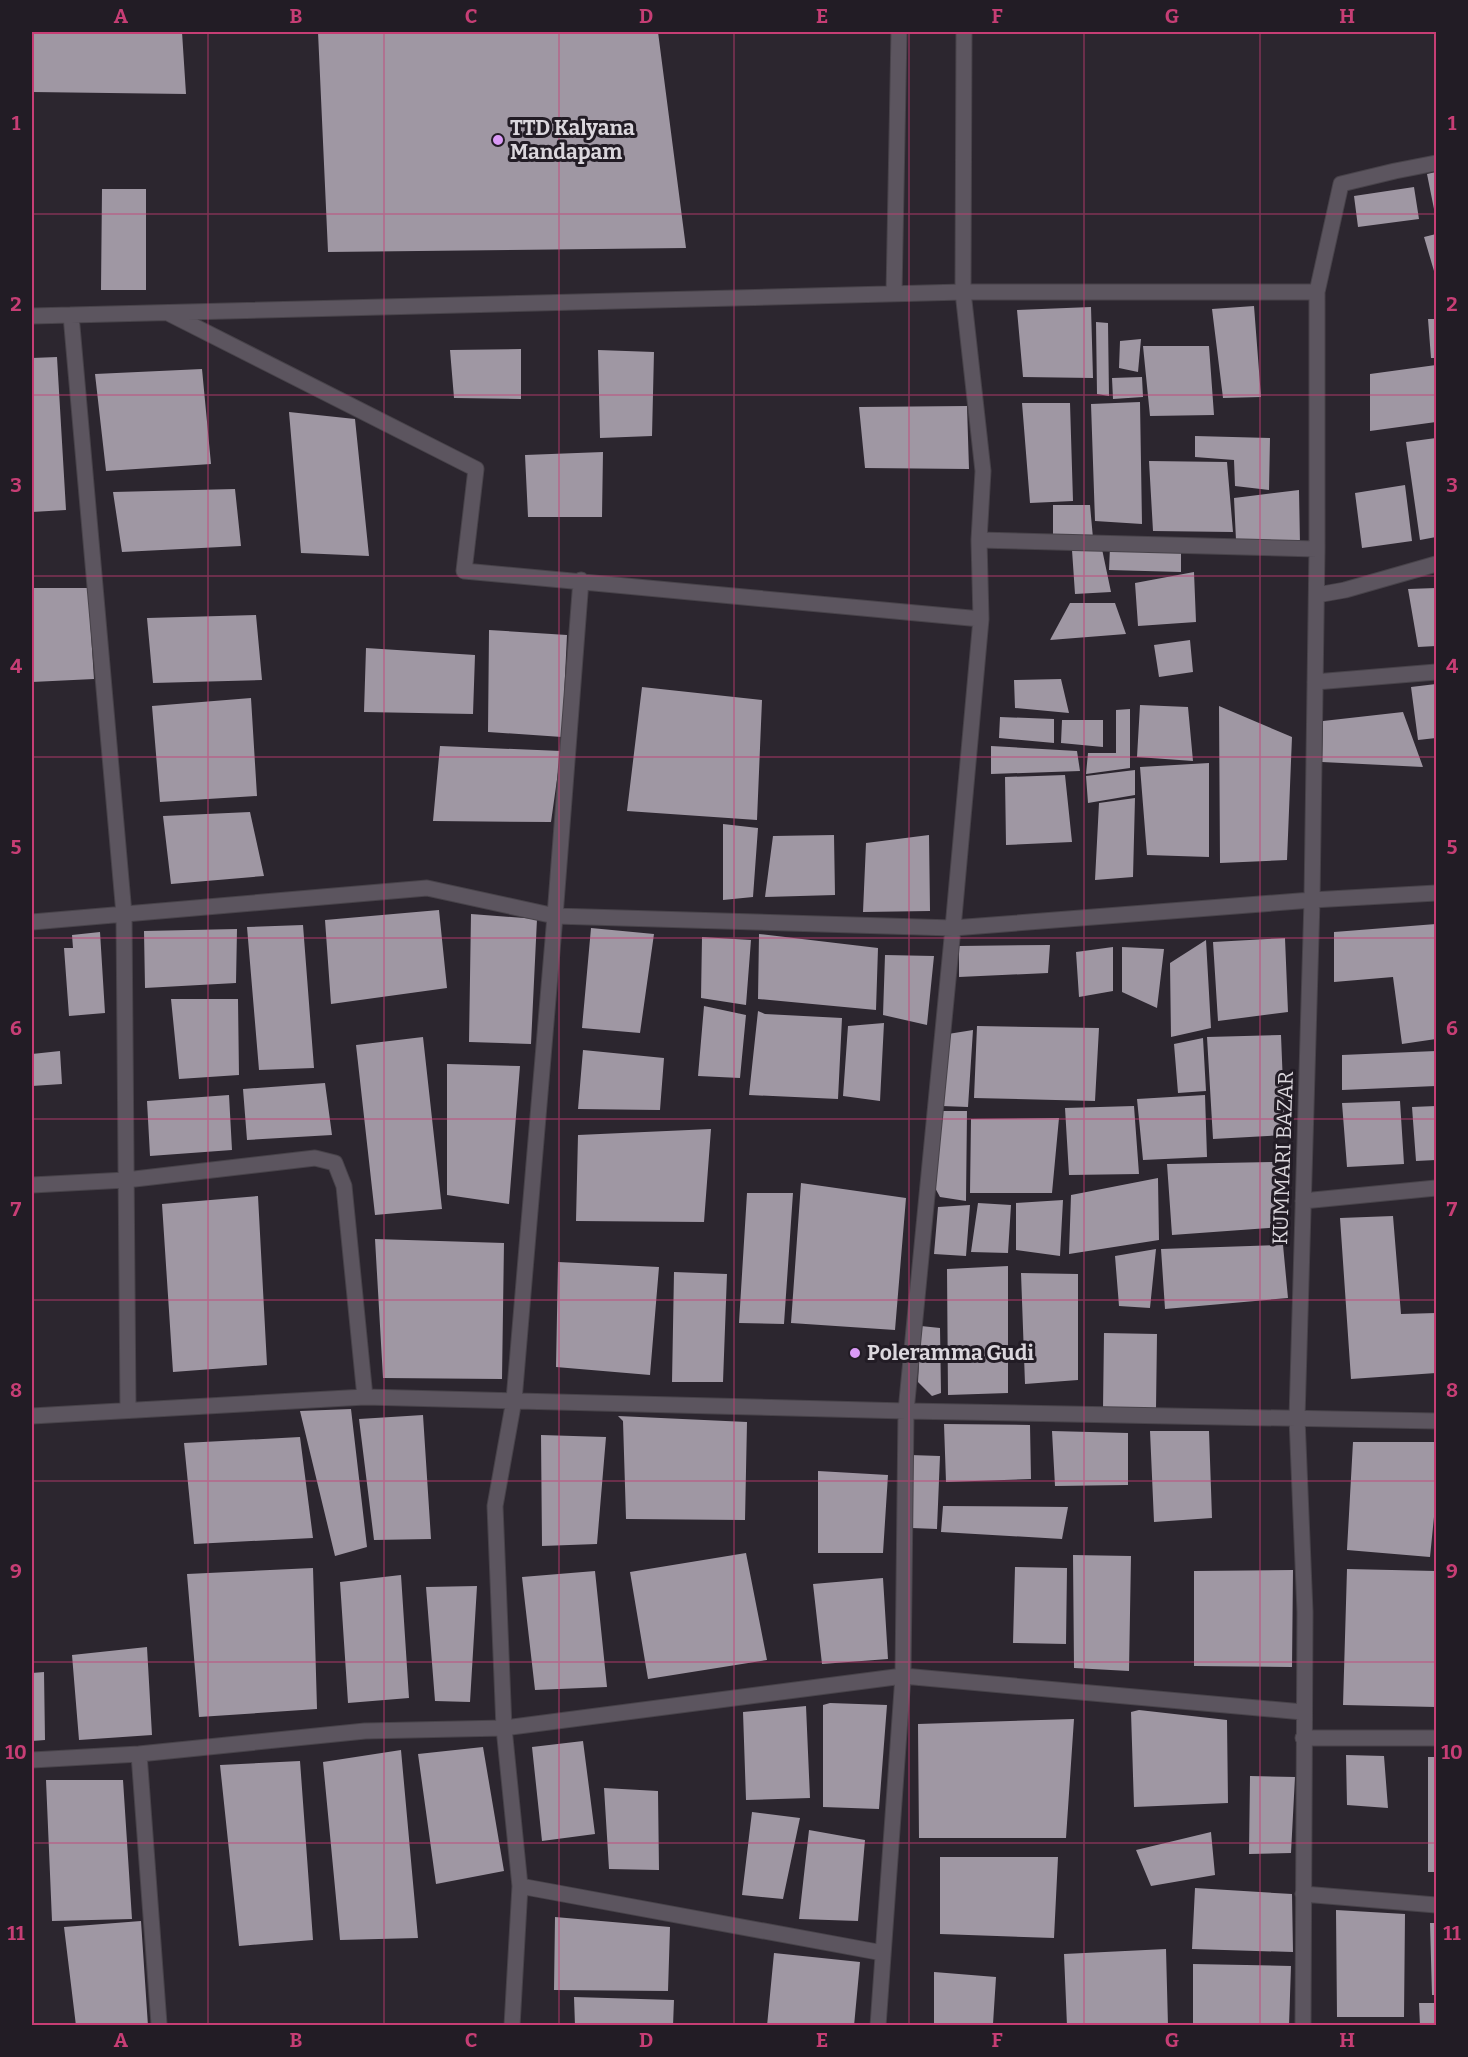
<svg xmlns="http://www.w3.org/2000/svg" width="1468" height="2057" viewBox="0 0 1468 2057" font-family="Bitter,serif">
<rect width="100%" height="100%" fill="#2c262f"/>
<!-- building -->
<path fill="#9f97a3" d="M32 32H182L186 94 32 92Z
M318 32H658L686 248 328 252Z
M1436 172V213L1435 214 1427 174Z
M1414 187 1419 219 1358 227 1354 196Z
M102 189H146V290H101Z
M1436 234V270L1434 271 1424 237Z
M1254 306 1261 397 1223 398 1212 309Z
M1091 307 1093 378 1023 377 1017 310Z
M1428 319H1436V358H1431Z
M1096 322 1108 323 1109 396 1097 394Z
M1141 339 1138 372 1119 368 1120 341Z
M1143 346H1209L1214 415 1150 416Z
M521 349V399L454 398 450 350Z
M598 350 654 352 652 436 600 438Z
M57 357 66 510 32 512V358Z
M1436 365V422L1370 431V374Z
M202 369 211 464 106 471 95 374Z
M1142 377 1143 397 1113 399 1112 378Z
M1140 402 1142 524 1095 521 1091 404Z
M1022 403H1070L1073 501 1030 503Z
M967 406 969 469 865 468 859 407Z
M289 412 355 419 369 556 301 553Z
M1195 436 1270 438 1269 490 1235 486 1234 460 1195 457Z
M1436 438V537L1420 540 1406 442Z
M603 452 602 517H528L525 455Z
M1149 461 1227 462 1233 532 1153 531Z
M1405 485 1412 541 1362 548 1355 493Z
M235 489 241 546 122 552 113 492Z
M1299 490 1300 544 1236 540 1234 498Z
M1053 505H1090L1093 538 1053 536Z
M1110 547 1181 549V572L1109 570Z
M1102 549 1111 592 1075 594 1072 550Z
M1194 572 1196 622 1138 626 1135 583Z
M32 588H88L94 679 32 682Z
M1436 588V646L1418 647 1408 589Z
M1070 603H1115L1126 634 1050 640Z
M256 615 262 680 153 683 147 618Z
M489 630 567 635 562 737 488 732Z
M1190 640 1193 672 1159 677 1154 645Z
M366 648 475 655 473 714 364 712Z
M1061 679 1069 713 1015 708 1014 680Z
M1436 684V738L1418 740 1411 687Z
M642 687 762 700 757 820 627 811Z
M251 698 257 796 160 802 152 706Z
M1140 705 1188 707 1193 761 1137 757Z
M1219 706 1292 737 1287 860 1220 863Z
M1130 709V768L1086 774 1088 753H1116V710Z
M1403 712 1423 767 1322 762 1323 721Z
M1000 717 1054 719V743L999 738Z
M1062 720H1103V747L1061 743Z
M440 746 561 751 551 822 433 821Z
M991 746 1077 751 1080 771 991 774Z
M1209 763V857L1147 855 1140 767Z
M1135 770V795L1088 803 1086 776Z
M1065 775 1072 842 1006 845 1005 777Z
M1135 798 1133 877 1095 880 1099 803Z
M250 812 264 876 171 884 163 816Z
M723 824 758 828 753 897 723 900Z
M834 835 835 895 765 897 773 836Z
M929 835 930 911 863 912 866 843Z
M439 910 447 988 331 1004 325 920Z
M471 914 537 919 531 1044 469 1042Z
M1436 924V1039L1402 1044 1393 977 1334 982V932Z
M303 925 314 1068 259 1070 247 927Z
M591 928 654 934 640 1033 582 1028Z
M237 929 236 983 145 988 144 931Z
M100 932 105 1013 69 1016 64 948H73L72 935Z
M759 934 878 948 876 1010 758 999Z
M702 937 751 940 746 1005 701 998Z
M1285 938 1288 1012 1218 1021 1213 942Z
M1206 940 1211 1028 1171 1037 1170 963Z
M1050 945 1048 973 959 977V946Z
M1113 947V991L1079 997 1076 952Z
M1122 947 1164 949 1157 1008 1122 992Z
M885 955 934 956 927 1025 883 1015Z
M171 999H238L239 1075 179 1079Z
M704 1006 746 1015 740 1078 698 1076Z
M758 1011 765 1014 842 1018 838 1099 749 1095Z
M884 1023 880 1101 843 1096 848 1026Z
M977 1026 1099 1028 1095 1101 974 1098Z
M973 1030 968 1107 942 1106 948 1034Z
M1281 1035 1285 1135 1213 1139 1207 1037Z
M423 1037 442 1209 375 1215 356 1045Z
M1203 1038 1206 1091 1178 1093 1174 1044Z
M583 1050 664 1058 660 1110 578 1109Z
M60 1051 62 1084 32 1086V1054Z
M1436 1051V1086L1342 1090V1055Z
M447 1064 520 1066 509 1204 447 1195Z
M325 1083 332 1135 247 1140 243 1089Z
M229 1095 232 1150 150 1156 147 1101Z
M1205 1095 1207 1157 1143 1160 1137 1099Z
M1400 1101 1404 1164 1347 1167 1342 1103Z
M1134 1106 1139 1174 1069 1175 1065 1108Z
M1436 1106V1160L1416 1161 1412 1107Z
M939 1111H967L966 1201 940 1197 933 1184Z
M1059 1118 1052 1193H970L971 1119Z
M711 1129 704 1222 576 1221 578 1135Z
M1275 1162 1282 1227 1172 1235 1167 1164Z
M1158 1178 1159 1240 1069 1254 1071 1195Z
M801 1183 906 1198 895 1330 791 1323Z
M747 1193H793L784 1324 739 1323Z
M258 1196 267 1365 173 1372 162 1204Z
M1063 1200 1060 1256 1016 1250V1203Z
M978 1203 1011 1205 1008 1253 971 1252Z
M970 1205 966 1256 934 1254 938 1207Z
M1393 1216 1401 1314 1436 1313V1373L1351 1379 1340 1218Z
M375 1239 504 1243 502 1379 383 1378Z
M1283 1245 1288 1298 1165 1309 1161 1249Z
M1156 1249 1150 1308 1119 1306 1115 1256Z
M558 1262 659 1267 650 1375 556 1367Z
M1008 1266V1393L948 1395 947 1269Z
M674 1272 727 1274 723 1382H672Z
M1021 1273 1078 1274V1380L1025 1384Z
M921 1326 940 1328 941 1393 932 1396 918 1382Z
M1104 1333 1157 1334 1156 1409H1103Z
M351 1409 367 1547 335 1556 300 1411Z
M423 1415 431 1539 374 1540 359 1419Z
M618 1416 747 1422 745 1520 626 1519 623 1421Z
M944 1424 1030 1425 1031 1479 946 1482Z
M1052 1431 1128 1433V1485L1055 1486Z
M1150 1431H1209L1212 1518 1154 1522Z
M541 1435 606 1437 597 1544 542 1546Z
M300 1437 313 1538 194 1544 184 1443Z
M1353 1442H1436V1497L1430 1557 1347 1550Z
M910 1455 940 1456 937 1529 912 1528Z
M818 1471 888 1475 883 1553H818Z
M943 1506 1068 1507 1062 1539 941 1532Z
M746 1553 767 1660 648 1679 630 1572Z
M1073 1555 1131 1556 1129 1671 1074 1668Z
M1015 1567 1067 1568 1066 1644 1013 1643Z
M313 1568 317 1709 199 1717 187 1574Z
M1347 1569 1436 1571V1707L1343 1705Z
M1293 1570 1292 1667 1194 1666V1571Z
M595 1571 607 1687 535 1690 522 1577Z
M401 1575 409 1698 348 1703 340 1582Z
M883 1578 888 1659 822 1664 813 1584Z
M477 1586 470 1702 435 1701 426 1587Z
M147 1647 152 1735 79 1740 72 1655Z
M44 1672 45 1740 32 1741V1673Z
M830 1703 887 1705 879 1809 823 1807V1705Z
M806 1706 810 1798 746 1800 743 1712Z
M1139 1710 1227 1720 1228 1803 1134 1807 1131 1712Z
M1074 1719 1066 1838H919L918 1724Z
M583 1741 595 1834 542 1841 532 1747Z
M483 1747 504 1871 436 1884 418 1754Z
M401 1750 418 1938 340 1940 323 1762Z
M1346 1755 1384 1756 1388 1808 1347 1805Z
M1428 1757H1436V1872H1428Z
M300 1761 313 1940 239 1946 220 1765Z
M1250 1776 1295 1777 1291 1853 1249 1854Z
M46 1780H123L132 1919 52 1921Z
M604 1788 658 1791 659 1870 609 1869Z
M752 1812 800 1818 783 1899 742 1895Z
M809 1830 865 1840 858 1921 799 1919Z
M1211 1832 1215 1875 1151 1886 1136 1850Z
M940 1857H1058L1054 1938 940 1934Z
M1195 1888 1292 1894 1293 1952 1192 1949Z
M1336 1910 1405 1914 1404 2017H1337Z
M555 1917 670 1927 668 1991 554 1990Z
M141 1921 148 2026H76L64 1927Z
M1430 1923H1436V1995H1432Z
M1166 1949 1168 2026H1067L1064 1954Z
M774 1953 860 1962 854 2026H767Z
M1193 1964 1291 1966 1289 2026H1193Z
M934 1972 996 1977 993 2024H934Z
M574 1997 674 2000 673 2026H575Z
M1419 2003H1436V2026H1420Z"/>
<g fill="none" stroke-linecap="round" stroke-linejoin="round">
<defs>
<path id="minor" d="M964 32 963 292 983 471 979 540 981 619 953 928 1312 900 1436 893
M894 294 899 32
M168 313 476 469 464 571 981 619
M71 315 124 914 128 1410
M32 316 963 292H1317L1341 184 1395 171 1436 163
M979 540 1317 549
M1317 595 1345 590 1436 564
M1315 682 1436 672
M32 922 427 888 555 916 953 928 906 1411 903 1676 878 2026
M32 1185 126 1180 315 1158 335 1163 344 1186 365 1397
M1303 1201 1436 1188
M32 1416 365 1397 906 1411 1436 1421
M1303 1738H1436
M139 1754 159 2024
M32 1760 139 1754 365 1731 504 1728 903 1676 1303 1712
M520 1886 883 1953
M1303 1894 1436 1905
M512 2026 520 1886 504 1728 495 1506 514 1400 555 916 581 580
M1303 2026 1305 1612 1297 1418 1312 900 1317 549V292"/>
</defs>
<!-- minor casing -->
<use href="#minor" stroke="#48434a" stroke-width="17"/>
<!-- minor -->
<use href="#minor" stroke="#5c555f" stroke-width="15"/>
</g>
<!-- grid -->
<path fill="none" stroke="#c73e75" stroke-width="1.5" stroke-opacity="0.55" d="M208 32V2026M384 32V2026M559 32V2026M734 32V2026M909 32V2026M1084 32V2026M1260 32V2026M32 214H1436M32 395H1436M32 576H1436M32 757H1436M32 938H1436M32 1119H1436M32 1300H1436M32 1481H1436M32 1662H1436M32 1843H1436"/>
<!-- markers -->
<g fill="#da9af6" stroke="#221c25" stroke-width="2">
<circle cx="498" cy="140" r="6"/>
<circle cx="855" cy="1353" r="6"/>
</g>
<g text-anchor="middle" dominant-baseline="central" stroke-width="6" stroke-linejoin="round" paint-order="stroke">
<!-- poi labels -->
<g font-size="21" font-weight="bold" fill="#dbd7dd" stroke="#221c25" text-anchor="start">
<text x="510" y="128">TTD Kalyana<tspan x="510" dy="24">Mandapam</tspan></text>
<text x="867" y="1353">Poleramma Gudi</text>
</g>
<!-- street labels -->
<g font-size="21" fill="#dbd7dd" stroke="#221c25">
<text transform="translate(1283 1158) rotate(-88)">KUMMARI BAZAR</text>
</g>
</g>
<!-- border -->
<rect width="1468" height="2057" fill="none" stroke="#221c25" stroke-width="66"/>
<rect x="33" y="33" width="1402" height="1991" fill="none" stroke="#c73e75" stroke-width="2"/>
<g font-size="20" text-anchor="middle" font-weight="bold" fill="#c73e75">
<text x="121" y="23">A</text>
<text x="296" y="23">B</text>
<text x="471" y="23">C</text>
<text x="646" y="23">D</text>
<text x="822" y="23">E</text>
<text x="997" y="23">F</text>
<text x="1172" y="23">G</text>
<text x="1347" y="23">H</text>
<text x="16" y="130">1</text>
<text x="1452" y="130">1</text>
<text x="16" y="311">2</text>
<text x="1452" y="311">2</text>
<text x="16" y="492">3</text>
<text x="1452" y="492">3</text>
<text x="16" y="673">4</text>
<text x="1452" y="673">4</text>
<text x="16" y="854">5</text>
<text x="1452" y="854">5</text>
<text x="16" y="1035">6</text>
<text x="1452" y="1035">6</text>
<text x="16" y="1216">7</text>
<text x="1452" y="1216">7</text>
<text x="16" y="1397">8</text>
<text x="1452" y="1397">8</text>
<text x="16" y="1578">9</text>
<text x="1452" y="1578">9</text>
<text x="16" y="1759">10</text>
<text x="1452" y="1759">10</text>
<text x="16" y="1940">11</text>
<text x="1452" y="1940">11</text>
<text x="121" y="2047">A</text>
<text x="296" y="2047">B</text>
<text x="471" y="2047">C</text>
<text x="646" y="2047">D</text>
<text x="822" y="2047">E</text>
<text x="997" y="2047">F</text>
<text x="1172" y="2047">G</text>
<text x="1347" y="2047">H</text>
</g>
</svg>
